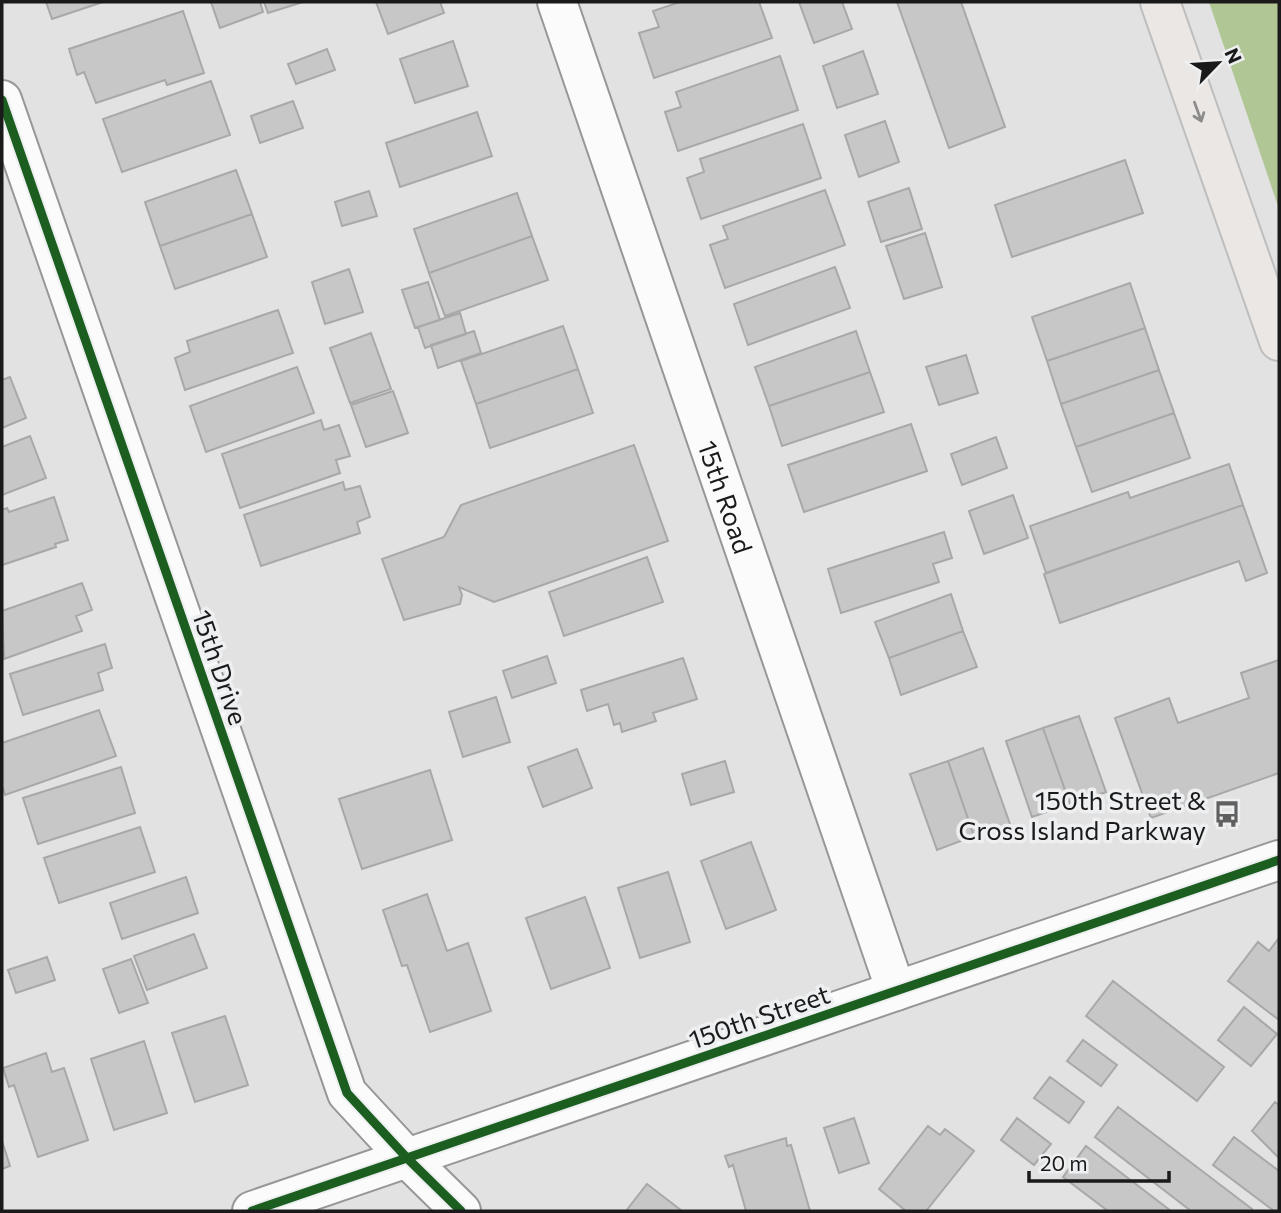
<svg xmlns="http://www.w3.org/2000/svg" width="1281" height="1213" viewBox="0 0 1281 1213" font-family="Commissioner,sans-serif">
<rect width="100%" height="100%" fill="#e2e2e2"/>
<!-- forest -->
<path fill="#b0c694" d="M1209 2H1279V209Z"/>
<!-- building -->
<path fill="#c7c7c8" stroke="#a9a8a9" stroke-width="2" d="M46 2H103L52 19Z
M211 2H260L263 12 220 28Z
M264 2H303L268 13Z
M376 2H440L444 13 388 34Z
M680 2H759L772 38 654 78 639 33 659 27 653 11Z
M799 2H842L852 29 814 43Z
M897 2H961L1005 127 949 148Z
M183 11 204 73 167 85 165 80 96 103 84 72 77 75 69 49Z
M453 41 468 86 415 103 400 59Z
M327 49 335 70 296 84 288 64Z
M863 51 878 94 837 108 823 66Z
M780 56 798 110 678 151 665 112 681 107 676 92Z
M211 81 230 135 122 172 103 119Z
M293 101 303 128 260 143 251 116Z
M477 112 492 156 400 187 386 143Z
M885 121 899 162 859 177 845 135Z
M803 124 821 178 701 219 687 178 704 172 700 159Z
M1125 160 1143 213 1012 257 995 205Z
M236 170 252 214 160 246 145 202Z
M909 188 922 229 881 242 868 202Z
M825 190 845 245 725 288 710 245 728 239 723 226Z
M369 191 377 216 342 226 335 202Z
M517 193 532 236 429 273 414 229Z
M252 214 267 257 175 289 160 246Z
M925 233 942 287 904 299 886 246Z
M532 236 548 280 445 316 429 273Z
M835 267 850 308 748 345 734 304Z
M349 269 363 312 325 324 312 282Z
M428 282 440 320 415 328 402 290Z
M1130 283 1145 328 1047 361 1032 317Z
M278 310 293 353 185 390 175 358 190 352 187 341Z
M460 313 466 334 425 348 418 327Z
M563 326 578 369 476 404 461 361Z
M1145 328 1159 370 1061 404 1047 361Z
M474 331 481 353 438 368 431 345Z
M856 331 870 372 769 406 755 367Z
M371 333 391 389 350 403 330 348Z
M966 355 978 393 939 405 926 367Z
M297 367 314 413 206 452 190 406Z
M578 369 593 413 490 448 476 404Z
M1159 370 1174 413 1076 447 1061 404Z
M870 372 884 412 782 446 769 406Z
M10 377 26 418 2 428V380Z
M393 391 408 433 366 447 351 405Z
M1174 413 1190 458 1092 492 1076 447Z
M321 420 324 430 339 425 350 456 336 460 340 473 240 508 222 454Z
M911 424 927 471 804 512 788 465Z
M30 436 46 478 2 495V447Z
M996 437 1007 468 962 485 951 454Z
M634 445 668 541 494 602 459 587 462 595 460 604 404 620 382 559 444 537 461 505Z
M1229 464 1243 505 1046 573 1030 526 1128 492 1130 498Z
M343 482 345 490 360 486 370 517 357 522 360 533 261 566 244 515Z
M1013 495 1028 538 984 554 969 511Z
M54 497 68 540 55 544 56 547 2 565V510L7 508 9 512Z
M1243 505 1267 573 1246 581 1239 561 1060 623 1044 574Z
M944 532 952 558 933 564 939 582 841 613 828 569Z
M647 557 663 602 564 636 549 592Z
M82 583 92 610 76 616 82 631 4 659 2 611Z
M951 594 963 631 889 658 875 622Z
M963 631 977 667 901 695 889 658Z
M105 644 112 668 98 673 103 690 23 715 10 674Z
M547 656 556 683 512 698 503 671Z
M683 658 697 699 653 713 656 721 622 732 620 723 614 725 608 704 587 711 581 690Z
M1279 660V773L1151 818 1115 718 1169 698 1178 723 1249 698 1241 673Z
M496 697 510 742 463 757 449 712Z
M99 710 116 756 5 795 2 785V743Z
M1079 716 1106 792 1070 804 1043 728Z
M1043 728 1070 804 1032 817 1006 741Z
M983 748 1010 824 974 836 948 761Z
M577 749 592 788 543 807 528 767Z
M725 761 734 792 691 805 682 774Z
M948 761 974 836 937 850 910 774Z
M121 767 135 813 38 844 23 798Z
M430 770 452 840 362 869 339 799Z
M140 827 155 872 59 903 44 858Z
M751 842 776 910 726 929 701 861Z
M668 872 690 942 640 958 618 888Z
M186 877 198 913 122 939 110 903Z
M427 894 447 951 468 943 491 1011 430 1032 407 965 402 966 383 910Z
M585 897 610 968 551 989 526 918Z
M194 934 207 968 147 990 134 956Z
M1279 938V1020L1228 981 1258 942 1269 951Z
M47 957 55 980 16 993 8 970Z
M131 959 148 1003 119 1013 103 969Z
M1113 981 1224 1067 1197 1101 1086 1016Z
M1244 1007 1277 1034 1251 1066 1218 1040Z
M225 1016 248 1085 195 1102 172 1033Z
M1083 1040 1117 1065 1101 1086 1067 1061Z
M144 1041 167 1113 114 1130 91 1059Z
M46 1053 52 1072 64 1068 88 1140 38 1157 14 1085 9 1087 3 1068Z
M1050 1077 1084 1102 1069 1123 1034 1098Z
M1275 1102 1279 1105V1158L1252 1131Z
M1118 1107 1252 1209 1251 1211H1191L1095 1137Z
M854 1118 869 1163 839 1173 824 1128Z
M1017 1118 1051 1144 1034 1165 1001 1140Z
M928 1126 940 1135 945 1129 974 1151 926 1211H906L879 1189Z
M1234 1137 1279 1171V1211H1274L1213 1165Z
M786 1138 787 1146 791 1145 810 1211H746L733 1165 729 1167 725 1156Z
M2 1141 10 1166 2 1169Z
M1086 1146 1171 1211H1108L1063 1177Z
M647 1184 682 1211H626Z"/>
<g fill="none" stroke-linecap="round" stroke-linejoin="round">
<defs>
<g id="minor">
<path id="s1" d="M557 2 896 991"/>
<path d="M2 100 347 1093 407 1158 461 1211"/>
<path d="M252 1211 1279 860"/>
</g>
<path id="major" d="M1160 2 1279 341"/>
</defs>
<!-- minor casing -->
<use href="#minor" stroke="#979798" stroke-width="42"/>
<!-- major casing -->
<use href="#major" stroke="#bebebe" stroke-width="42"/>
<!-- minor -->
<use href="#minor" stroke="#fbfbfb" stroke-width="38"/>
<!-- major -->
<use href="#major" stroke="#ebe7e4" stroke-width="38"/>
<defs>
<path id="cycleway" d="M2 100 347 1093 407 1158 461 1211
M252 1211 1279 860"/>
</defs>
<!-- cycleway casing -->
<use href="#cycleway" stroke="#eeeff0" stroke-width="13"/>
<!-- cycleway -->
<use href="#cycleway" stroke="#1b5e20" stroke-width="9"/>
</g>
<!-- one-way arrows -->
<defs><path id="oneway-shaft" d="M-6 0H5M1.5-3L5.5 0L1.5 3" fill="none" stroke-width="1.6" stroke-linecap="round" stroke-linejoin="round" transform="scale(1.75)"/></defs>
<use stroke="#8d8b8a" href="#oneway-shaft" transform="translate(1198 112) rotate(70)"/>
<!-- icons -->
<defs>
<symbol id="bus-bare" viewBox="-9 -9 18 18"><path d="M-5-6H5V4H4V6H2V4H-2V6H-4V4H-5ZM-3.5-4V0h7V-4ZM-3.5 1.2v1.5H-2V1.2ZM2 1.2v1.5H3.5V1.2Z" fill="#606061" stroke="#eeeff0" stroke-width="2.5" paint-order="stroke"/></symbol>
</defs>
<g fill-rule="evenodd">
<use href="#bus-bare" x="1208" y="795" width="38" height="38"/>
</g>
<g text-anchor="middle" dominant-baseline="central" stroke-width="7" stroke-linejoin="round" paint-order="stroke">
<!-- street labels -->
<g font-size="26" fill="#1a1a1b" stroke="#eeeff0">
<text stroke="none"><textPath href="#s1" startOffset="523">15th Road</textPath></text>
<text transform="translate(221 667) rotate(71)">15th Drive</text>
<text transform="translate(759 1016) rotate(-19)">150th Street</text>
</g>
<!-- poi labels -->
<g font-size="26" fill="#1a1a1b" stroke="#eeeff0" text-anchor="end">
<text x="1206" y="799">150th Street &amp;<tspan x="1206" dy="30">Cross Island Parkway</tspan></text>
</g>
</g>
<!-- border -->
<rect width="1281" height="1213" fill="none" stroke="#1a1a1b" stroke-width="7"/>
<!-- north arrow -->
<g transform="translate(1218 63) rotate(65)" stroke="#eeeff0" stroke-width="5" paint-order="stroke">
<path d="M0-5L12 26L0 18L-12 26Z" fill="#1a1a1b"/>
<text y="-10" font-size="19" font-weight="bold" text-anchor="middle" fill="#1a1a1b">N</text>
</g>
<!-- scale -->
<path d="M1029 1171v10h140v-10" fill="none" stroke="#1a1a1b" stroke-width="3.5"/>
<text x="1040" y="1171" font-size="21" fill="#1a1a1b" stroke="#eeeff0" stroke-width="5" paint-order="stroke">20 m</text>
</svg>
